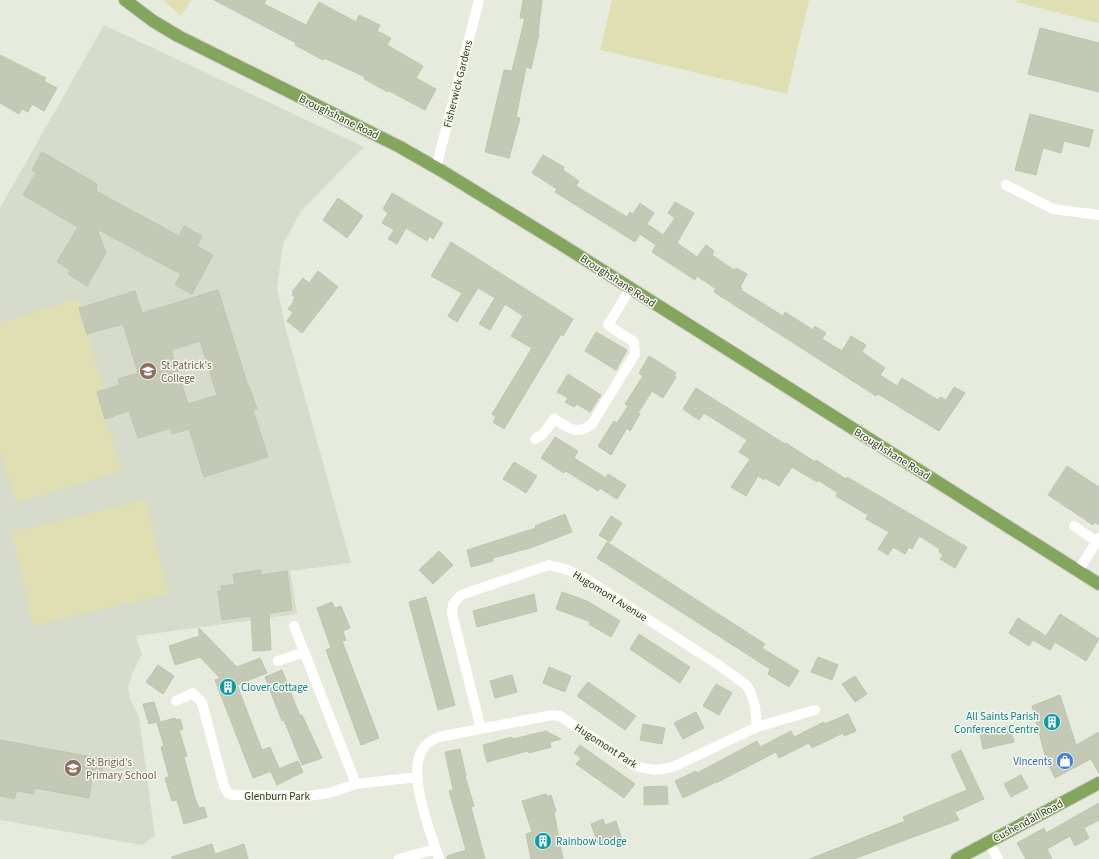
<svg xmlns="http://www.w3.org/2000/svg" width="1099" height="859" viewBox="0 0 1099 859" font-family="'Source Sans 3',sans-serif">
<rect width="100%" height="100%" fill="#e7ebdd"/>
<!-- built -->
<path fill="#d7dbcb" d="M104 25 364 147 301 211 283 244 277 288 286 330 351 563 290 571 297 614 136 636 142 655 132 674 128 687 130 699 139 716 155 836 142 845 0 820V208Z"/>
<!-- green -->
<path fill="#dfdfb3" d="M163 0H191L181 16Z
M612 0H809L787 94 600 50Z
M1017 0H1099V23L1016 2Z
M78 298 87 334 88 333 104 390 97 392 122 471 16 503 0 452V323Z
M146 500 168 594 33 626 11 532Z"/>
<!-- building -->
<path fill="#c3c9b5" stroke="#bec5af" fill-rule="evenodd" d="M214 0H266L264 4 306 25 319 2 356 22 359 15 380 25 377 31 391 38 387 45 423 66 416 78 436 89 425 110 389 91 388 92 364 79 365 77 324 58 323 60 295 45 296 43Z
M523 0H542L538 34H539L531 69 526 67 516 117 520 118 509 158 485 152 504 70 512 71 525 18H520Z
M1040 28 1099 43V92L1028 74Z
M0 55 46 78 44 81 57 88 44 111 32 104 28 112 22 109 19 114 0 103Z
M1030 114 1093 130 1089 147 1064 141 1061 153 1043 148 1036 175 1015 170Z
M42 152 97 184 96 191 179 236 184 226 202 236 197 246 213 255 192 294 175 285 181 274 97 229 106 253 87 286 68 274 70 270 57 262 78 227 23 195 36 173 32 170Z
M543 155 564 167 563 170 579 181 576 186 627 217 630 212 633 214 640 203 654 213 647 224 663 235 675 218 668 213 675 202 694 213 677 243 697 257 706 245 714 251 712 255 734 270 736 268 747 274 740 287 742 288 741 290 783 316 785 312 813 330 815 326 826 333 822 339 842 351 851 336 866 345 862 352 885 368 880 375 897 386 902 378 938 400 940 397 946 400 954 387 965 393 939 431 878 394 876 396 714 292 716 289 697 276 695 280 652 252 656 245 640 234 635 242 555 192 557 189 532 173Z
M392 193 443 223 433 239 430 236 427 241 406 228 397 244 388 239 394 230 382 223 388 213 383 209Z
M338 198 363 216 347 238 323 220Z
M451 242 573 319 563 336 561 334 504 429 493 422 496 417 492 414 532 348 511 336 523 316 505 304 490 330 479 324 495 298 478 288 457 322 448 316 462 293 431 276Z
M318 271 338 287 302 333 287 321 293 312 288 309 294 301 293 300 295 297 292 295 294 294 292 292 303 278 309 283Z
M218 290 248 386H249L257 409 253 410 268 457 204 477 189 429 172 434 171 428 138 438 129 411 105 419 97 392 120 385 118 379 138 373 123 324 87 334 79 308 135 291 142 313ZM200 341 217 395 188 404 171 350Z
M596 332 627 350 616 370 585 351Z
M649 356 676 373 674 376 676 377 663 398 652 391 638 413 640 414 630 431 627 428 611 455 598 446 614 421 617 423 628 406 625 404 643 376 639 373Z
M568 374 601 395 590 412 577 404 574 407 565 402 568 398 557 392Z
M696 388 785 444 786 443 815 462 816 460 846 479 847 477 967 547 955 568 940 559 943 555 939 552 940 549 919 536 912 549 909 547 905 554 893 547 888 555 878 549 889 532 866 519 868 515 836 496 838 493 818 480 817 482 792 467 779 486 765 478 764 480 758 476 746 496 731 487 750 459 739 452 747 440 704 413 699 420 683 409Z
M555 437 578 451 574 458 606 478 608 474 626 485 617 499 600 488 598 491 566 471 564 473 541 458Z
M514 462 537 476 526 493 503 479Z
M1067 466 1099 487V525L1095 522 1093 525 1048 495Z
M565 514 572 532 533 547 493 558V561L471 567 467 550 536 528 535 526Z
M611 516 622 523 610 542 599 535Z
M607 542 765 644 762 648 799 671 789 687 768 674 770 669 597 558Z
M439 551 453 565 433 584 419 570Z
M261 570V575L287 571 292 610 269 613 271 650 253 651 251 616 222 620 218 591 222 590 221 586 235 584 233 574Z
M562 592 587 601 620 621 611 637 589 624 591 622 556 609Z
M534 594 537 611 477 627 473 611Z
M426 597 455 705 438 710 409 602Z
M332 602 335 608 341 606 350 628 343 631 346 640 342 641 379 738 361 745 326 650 331 648 317 608Z
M1060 614 1099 639 1086 661 1055 642 1050 650 1033 640 1029 646 1009 633 1018 618 1046 636Z
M199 628 237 667 260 658 267 673 237 685 262 750 270 747 279 768 253 778 215 680 220 678 200 657 175 665 169 646 199 636Z
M639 634 690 667 680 683 630 649Z
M818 657 838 665 832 680 811 672Z
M158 665 174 676 163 694 146 682Z
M549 667 571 676 565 692 543 683Z
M282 670 300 716 302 715 322 758 302 765 284 720 282 721 265 677Z
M512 675 517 692 495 698 490 681Z
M855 676 867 694 855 702 842 684Z
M588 682 636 716 625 730 577 696Z
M716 684 732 693 719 715 703 706Z
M1060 695 1076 745 1099 732V773L1091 759 1055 778 1046 759 1032 706Z
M154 702 160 721 149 724 143 704Z
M696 712 704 728 683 739 674 723Z
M848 714 856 731 844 736 843 733 812 748 809 743 779 758 776 752 716 783V782L683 798 675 781 696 771 697 773 757 741 760 747 791 731 794 737 824 722 825 724Z
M175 718V720L180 719 183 729 179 730 187 756 184 757 195 798 199 808 204 807 207 817 184 824 177 800 172 801 165 778 169 777 161 747 164 746 157 723Z
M643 724 665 728 662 744 640 740Z
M1010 726 1014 742 983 749 980 733Z
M546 731 561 739 550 742 551 747 529 753 528 751 487 762 483 745 512 737 513 739Z
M0 740 103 759 101 781 92 779 89 798 35 788 34 794 17 791 14 799 0 796Z
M580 745 635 784 624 798 576 764 581 758 574 753Z
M460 749 466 776H465L474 806 471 807 485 859H447V856L466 850 449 791 453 790 445 752Z
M961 750 984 799 955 812 959 820 854 859H810L905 821 903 817 967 790 951 755Z
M298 761 303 772 277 785 271 772Z
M1021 775 1028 788 1011 797 1004 784Z
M667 786 668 804 644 805V787Z
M546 794 547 797 551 795 556 811 554 812 563 859H531L526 834 532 832 522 801Z
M1099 803V820L1084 828 1089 838 1075 846 1070 836 1047 849 1052 859H1026L1017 843 1044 828 1046 833Z
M603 819 605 825 616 821 622 840 611 844 609 840 598 843 591 824Z
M212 844 215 854 244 844 248 859H172V857Z"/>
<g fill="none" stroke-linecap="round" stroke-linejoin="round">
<defs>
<path id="primary" d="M125 0 153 21 178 36 400 147 442 171 559 243 1099 584
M957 859 1099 783"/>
</defs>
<!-- primary casing -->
<use href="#primary" stroke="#c4c8c0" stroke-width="14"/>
<!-- minor -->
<path stroke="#fff" stroke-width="10" d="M436 168 479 0
M1006 185 1053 209 1099 215
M535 439 543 434 554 419C569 428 577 436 592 424L635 354 634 342 608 325 630 289
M1074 526 1097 542
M1078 571 1099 538
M294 626 356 784
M278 661 304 652
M176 701 193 693 202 703 224 786 228 793 233 795 308 796 329 793 356 784 418 777
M481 729 452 614 453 604 461 595 549 565 565 569 583 577 720 666 746 685 750 691 755 706 757 727
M989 842 998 859
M399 859 436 849
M439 859C431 833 407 775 422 750 426 743 432 740 439 737L552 715 560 716 634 765C648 771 660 771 675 766L757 727 815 710"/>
<!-- primary -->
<use href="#primary" stroke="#83a65c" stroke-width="12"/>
</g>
<!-- icons -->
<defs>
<symbol id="school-disc" viewBox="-11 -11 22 22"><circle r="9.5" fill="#8d6e63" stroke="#f5f7ee"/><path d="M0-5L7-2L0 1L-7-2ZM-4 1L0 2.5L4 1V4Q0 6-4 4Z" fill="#fff"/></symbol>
<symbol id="building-disc" viewBox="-11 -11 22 22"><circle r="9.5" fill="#0f9aa8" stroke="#f5f7ee"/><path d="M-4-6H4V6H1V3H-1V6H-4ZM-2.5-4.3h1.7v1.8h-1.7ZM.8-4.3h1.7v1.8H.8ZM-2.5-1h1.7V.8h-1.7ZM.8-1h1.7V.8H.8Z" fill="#fff"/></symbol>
<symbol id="shop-disc" viewBox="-11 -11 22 22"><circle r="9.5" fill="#3f7fe0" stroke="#f5f7ee"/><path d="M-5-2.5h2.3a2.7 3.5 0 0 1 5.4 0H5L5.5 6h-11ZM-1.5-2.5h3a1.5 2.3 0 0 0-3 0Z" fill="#fff"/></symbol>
</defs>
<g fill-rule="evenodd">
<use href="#school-disc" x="138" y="361" width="20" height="20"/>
<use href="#building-disc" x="218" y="677" width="20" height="20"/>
<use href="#building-disc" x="1042" y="712" width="20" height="20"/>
<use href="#shop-disc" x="1055" y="751" width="20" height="20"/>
<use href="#school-disc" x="63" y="758" width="20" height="20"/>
<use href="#building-disc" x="533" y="831" width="20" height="20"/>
</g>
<g text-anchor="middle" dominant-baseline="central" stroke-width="3" stroke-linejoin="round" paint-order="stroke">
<!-- street labels -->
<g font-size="11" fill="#2e3c1d" stroke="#f5f7ee">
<text transform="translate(458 84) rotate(-76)">Fisherwick Gardens</text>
<text transform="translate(339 117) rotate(26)">Broughshane Road</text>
<text transform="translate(618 281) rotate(33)">Broughshane Road</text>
<text transform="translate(892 454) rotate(32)">Broughshane Road</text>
<text transform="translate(610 596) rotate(32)">Hugomont Avenue</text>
<text transform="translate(606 746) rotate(33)">Hugomont Park</text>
<text x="277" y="796">Glenburn Park</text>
<text transform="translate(1028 821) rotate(-28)">Cushendall Road</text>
</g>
<!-- education labels -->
<g font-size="11" fill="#785e54" stroke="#f5f7ee" text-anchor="start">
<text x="161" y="365">St Patrick's<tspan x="161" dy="13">College</tspan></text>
<text x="86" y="762">St Brigid's<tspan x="86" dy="13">Primary School</tspan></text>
</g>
<!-- culture labels -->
<g font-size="11" fill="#0d838f" stroke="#f5f7ee" text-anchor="start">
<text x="241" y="687">Clover Cottage</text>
<text x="1039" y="716" text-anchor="end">All Saints Parish<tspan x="1039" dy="13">Conference Centre</tspan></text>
<text x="556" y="841">Rainbow Lodge</text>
</g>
<!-- shop labels -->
<g font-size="11" fill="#366cbe" stroke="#f5f7ee" text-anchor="end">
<text x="1052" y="761">Vincents</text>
</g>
</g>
</svg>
